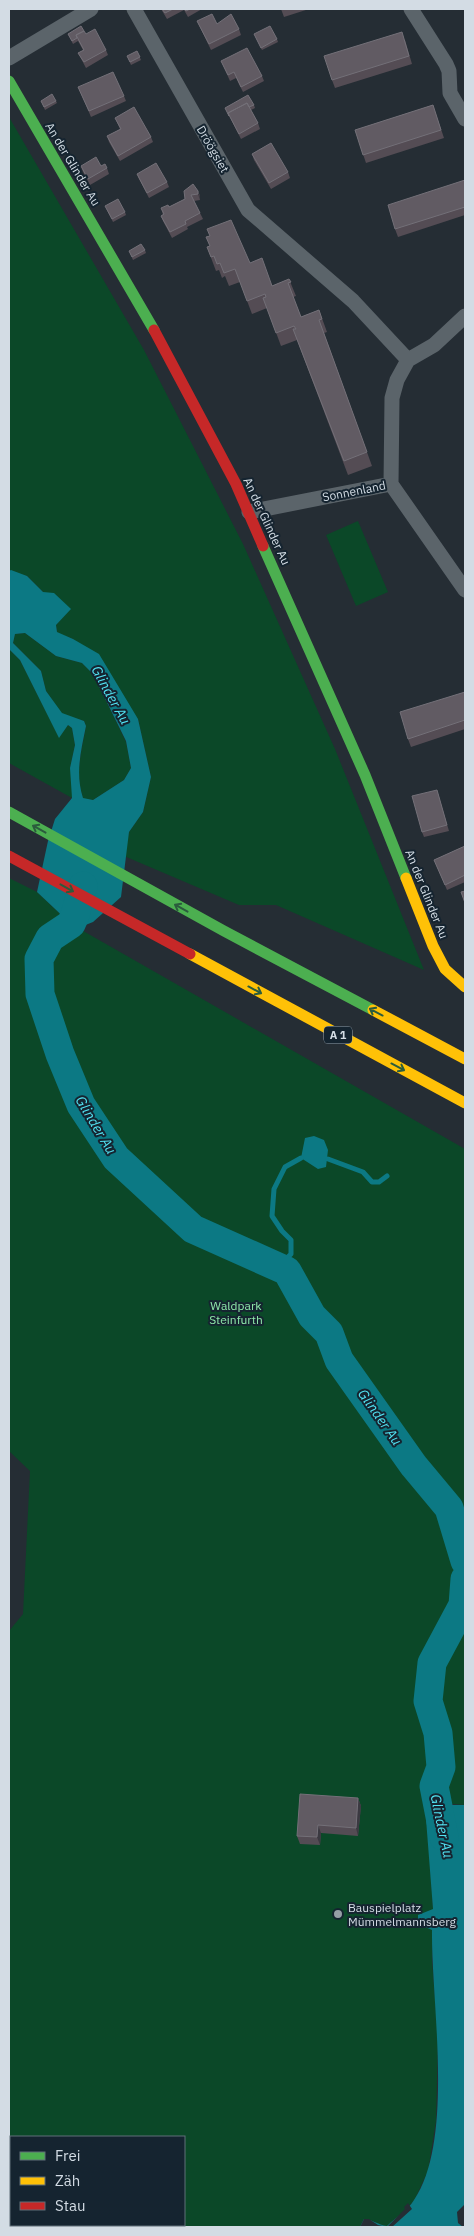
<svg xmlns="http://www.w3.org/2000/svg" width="474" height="2236" viewBox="0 0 474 2236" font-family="'IBM Plex Sans',sans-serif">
<rect width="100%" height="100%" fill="#252d34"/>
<!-- green -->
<path fill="#0b4828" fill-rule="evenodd" d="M9 117 144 350 243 544 335 749 424 970 276 905H239L124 856 129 832 143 812 151 777 138 719 73 639 57 633 56 625 70 609 43 592 27 576 9 571Z
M358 521 388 592 356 606 326 535Z
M25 633 56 656 82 663 93 674 126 742 131 768 124 780 93 800 72 798 9 763V649L20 660 59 737 68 725 72 728 75 745 70 768 83 797C74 774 82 750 86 726L84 721 62 714 46 691 41 671 13 643 15 634Z
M9 878 37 892 71 924 465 1149V1805L431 1802 427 1811 433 1909 432 1961 438 2037 436 2121 428 2171 414 2201 387 2227C378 2225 372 2219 364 2219L360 2227H9V1631L23 1614 30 1471 9 1451ZM11 2137H184V2225H11Z"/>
<!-- water -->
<path fill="#0c7984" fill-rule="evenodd" d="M11 570 27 576 43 592 54 593 71 609 56 625 57 632 73 639 99 654 138 719 151 777 143 812 129 832 121 897 93 922 78 928 71 924 37 892 48 841 55 819 72 798 70 768 75 745 72 728 68 725 59 738 20 660 9 649V571ZM25 633 56 656 82 663 93 674 126 741 131 768 124 780 93 800 83 798C75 773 81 751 86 726L84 721 62 713 46 691 41 671 13 643 15 634Z
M314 1136 324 1140 328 1150 326 1167 318 1169 301 1158 305 1138Z
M431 1798H450L452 1805H465V2204L457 2212 458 2223 463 2227H360L364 2219C372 2219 378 2225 387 2226 395 2218 408 2210 414 2200 455 2139 431 2002 432 1930L418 1924V1915L433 1909 426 1819Z"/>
<!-- pier -->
<path fill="#252d34" d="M408 2203 412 2209 392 2227H360L364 2219H369L378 2225 387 2227 405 2209 404 2207Z"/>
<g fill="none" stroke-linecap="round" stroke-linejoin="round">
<!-- stream -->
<path stroke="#0c7984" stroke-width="5" d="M328 1159 363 1172 372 1182H379L387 1176
M274 1265 284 1261 291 1254V1240L282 1231 272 1216 274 1189 285 1167 301 1158"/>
<!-- river -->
<path stroke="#0c7984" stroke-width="29" d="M83 886 75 915 71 924 50 938 39 959 40 994 60 1054 81 1105 116 1158 193 1229 287 1271 312 1316 329 1333 339 1360 414 1466 449 1508 465 1561
M444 1837 434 1786 441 1767 438 1733 428 1701 432 1663 463 1605 465 1579"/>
<!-- street -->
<path stroke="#5b646a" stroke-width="15" d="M134 9 248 210 353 301 408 360
M411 9 446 64 449 71 450 93 465 119
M9 58 91 9
M391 484 392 398 397 380 408 360 434 345 465 316
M249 512 391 484 465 590"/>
<!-- fast -->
<path stroke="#4caf50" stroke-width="11" d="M9 81 154 330
M263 546 365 775 406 878
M9 812 224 931 373 1010"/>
<!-- slow -->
<path stroke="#ffc107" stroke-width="11" d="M406 878 433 946 445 969 465 987
M190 954 465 1103
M373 1010 465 1059"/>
<!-- jam -->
<path stroke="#c62828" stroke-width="11" d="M154 330 236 484 263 546
M9 856 190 954"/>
</g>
<!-- wall -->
<path fill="#544c54" d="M161 9H202L188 17 184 10 167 19Z
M281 9H309L284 17Z
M197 21 217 24 239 29 241 35 211 50Z
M68 34H86L106 50 108 55 86 68 78 53 83 50 78 41 73 44Z
M254 34 277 39 278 42 262 50Z
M405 40 412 64 335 88 332 80Z
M137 51 141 60 131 65 127 56Z
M221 61 262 76 264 81 243 92 236 78 230 81Z
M78 87 124 96 126 101 91 117Z
M41 101H56L57 103 45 110Z
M254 105 255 108 251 110 258 123 260 129 241 139 225 108Z
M433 105 444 138 366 163 355 130Z
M115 118 151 137 153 142 120 161 109 142 107 136 120 129Z
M252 154 288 172 290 178 271 189 254 160Z
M81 166 107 168 109 174 90 185 83 172Z
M137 174 167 182 169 187 149 198 139 179Z
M465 180V215L398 237 395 229Z
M198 191 200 196V200L194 201 203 219 187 227 188 229 172 238 163 221 161 216 163 215 161 208 169 207 185 199Z
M105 206 125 212 126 215 113 222Z
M207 247 250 263 272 286 289 279 296 296 293 297 301 317 319 310 327 332 324 333 372 466 348 475 297 340 281 346 267 308 252 314 240 282 229 286 225 276 222 278 219 270 216 271Z
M145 250 146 253 133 260 129 251Z
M465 692V729L411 747 408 739Z
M437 790 449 831 424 837 422 832Z
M465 846V882L447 890 434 860Z
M358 1798 361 1806 358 1836 321 1833 320 1845 300 1844 297 1836Z"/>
<!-- shaded-wall -->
<path fill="#3b3941" d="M198 191 200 196V200L198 194Z
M358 1798 361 1806 358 1836 356 1828Z
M318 1825 321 1833 320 1845 317 1837Z"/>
<!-- building -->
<path fill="#615b63" stroke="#737078" d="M162 9H173L165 13Z
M184 9H190L186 11Z
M212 14 217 24 231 14 239 29 209 44 197 21Z
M81 26 84 31 76 35 77 38 72 41 68 34Z
M270 26 277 39 261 48 254 34Z
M95 29 106 50 84 62 78 53 84 50 76 35 84 31 86 34Z
M402 32 409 56 332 80 324 56Z
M247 48 262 76 241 87 234 72 228 75 221 61Z
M137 51 140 57 130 62 127 56Z
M113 72 124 96 89 111 78 87Z
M52 94 56 101 44 107 41 101Z
M248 95 254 105 249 107 247 103 228 113 229 116 225 108Z
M247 103 258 123 239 134 228 113Z
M433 105 441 130 363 155 355 130Z
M134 107 151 137 118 156 107 136 121 129 115 118Z
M271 143 288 172 269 183 252 154Z
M96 157 101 166 105 164 107 168 88 179 81 166Z
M156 163 167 182 147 193 137 174Z
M465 180V207L395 229 388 205Z
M193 184 198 191V194L191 195 200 213 185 221 186 224 170 232 161 216 164 214 161 208 168 205 169 207 185 199 184 191Z
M118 199 125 212 112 219 105 206Z
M231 220 250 263 262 258 272 286 289 279 291 282 288 283 301 317 319 310 322 319 319 320 367 452 344 461 293 329H296L294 326 276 333 263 298 266 297 265 294 247 301 235 269 224 273 220 263 217 264 214 256 211 257 207 247 210 246 206 237 210 236 207 229Z
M141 244 145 250 132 257 129 251Z
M465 692V720L408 739 400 712Z
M437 790 447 825 422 832 412 796Z
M465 846V875L445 885 434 860Z
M465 891V903L461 892Z
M300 1794 358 1798 356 1828 318 1825 317 1837 297 1836Z"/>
<!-- one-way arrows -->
<defs><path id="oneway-shaft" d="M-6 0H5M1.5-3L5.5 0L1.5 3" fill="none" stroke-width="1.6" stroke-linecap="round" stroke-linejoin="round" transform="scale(1.25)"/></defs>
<g stroke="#2b5c3d">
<use href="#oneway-shaft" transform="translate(39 829) rotate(-151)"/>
<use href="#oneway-shaft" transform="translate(67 888) rotate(29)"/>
<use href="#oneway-shaft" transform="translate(181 908) rotate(-151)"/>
<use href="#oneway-shaft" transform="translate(255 990) rotate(28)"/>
<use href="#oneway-shaft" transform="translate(376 1012) rotate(-152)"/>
<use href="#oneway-shaft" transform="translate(398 1067) rotate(28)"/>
</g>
<!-- markers -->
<circle fill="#969fa6" stroke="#152430" stroke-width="2" cx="338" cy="1914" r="5"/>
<g text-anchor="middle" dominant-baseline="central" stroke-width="4" stroke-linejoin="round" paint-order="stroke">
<!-- shield labels -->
<rect fill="#152430" stroke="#9aa5ae" stroke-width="1" x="324" y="1026.5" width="28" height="17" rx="4"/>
<g font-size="11" font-weight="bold" fill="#d3dce4">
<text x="338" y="1035">A 1</text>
</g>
<!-- street labels -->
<g font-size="12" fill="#d3dce4" stroke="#152430">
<text transform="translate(213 149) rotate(60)">Dröögsiet</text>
<text transform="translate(73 164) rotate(59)">An der Glinder Au</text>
<text transform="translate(354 491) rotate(-11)">Sonnenland</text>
<text transform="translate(267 521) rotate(65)">An der Glinder Au</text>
<text transform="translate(427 894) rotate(68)">An der Glinder Au</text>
</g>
<!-- park labels -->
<g font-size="12" fill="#8fe8aa" stroke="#152430">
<text x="236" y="1305">Waldpark<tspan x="236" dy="14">Steinfurth</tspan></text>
</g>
<!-- poi labels -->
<g font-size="12" fill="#d3dce4" stroke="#152430" text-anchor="start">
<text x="348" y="1907">Bauspielplatz<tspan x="348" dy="14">Mümmelmannsberg</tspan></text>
</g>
<!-- water labels -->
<g font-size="14" font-style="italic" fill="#52e2f2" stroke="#152430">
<text transform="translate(111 695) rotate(61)">Glinder Au</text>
<text transform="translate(96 1125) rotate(59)">Glinder Au</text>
<text transform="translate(380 1417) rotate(55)">Glinder Au</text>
<text transform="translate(442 1826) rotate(78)">Glinder Au</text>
</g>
</g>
<!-- border -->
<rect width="474" height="2236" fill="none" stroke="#d3dce4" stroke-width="20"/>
<!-- legend -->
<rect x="10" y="2136" width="175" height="90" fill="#152430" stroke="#616e78"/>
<rect x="20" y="2152" width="25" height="8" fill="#4caf50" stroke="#616e78"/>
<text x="55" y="2161" font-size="15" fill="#d3dce4">Frei</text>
<rect x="20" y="2177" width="25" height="8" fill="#ffc107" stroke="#616e78"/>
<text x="55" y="2186" font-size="15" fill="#d3dce4">Zäh</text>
<rect x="20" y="2202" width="25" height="8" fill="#c62828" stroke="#616e78"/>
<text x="55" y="2211" font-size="15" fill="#d3dce4">Stau</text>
</svg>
